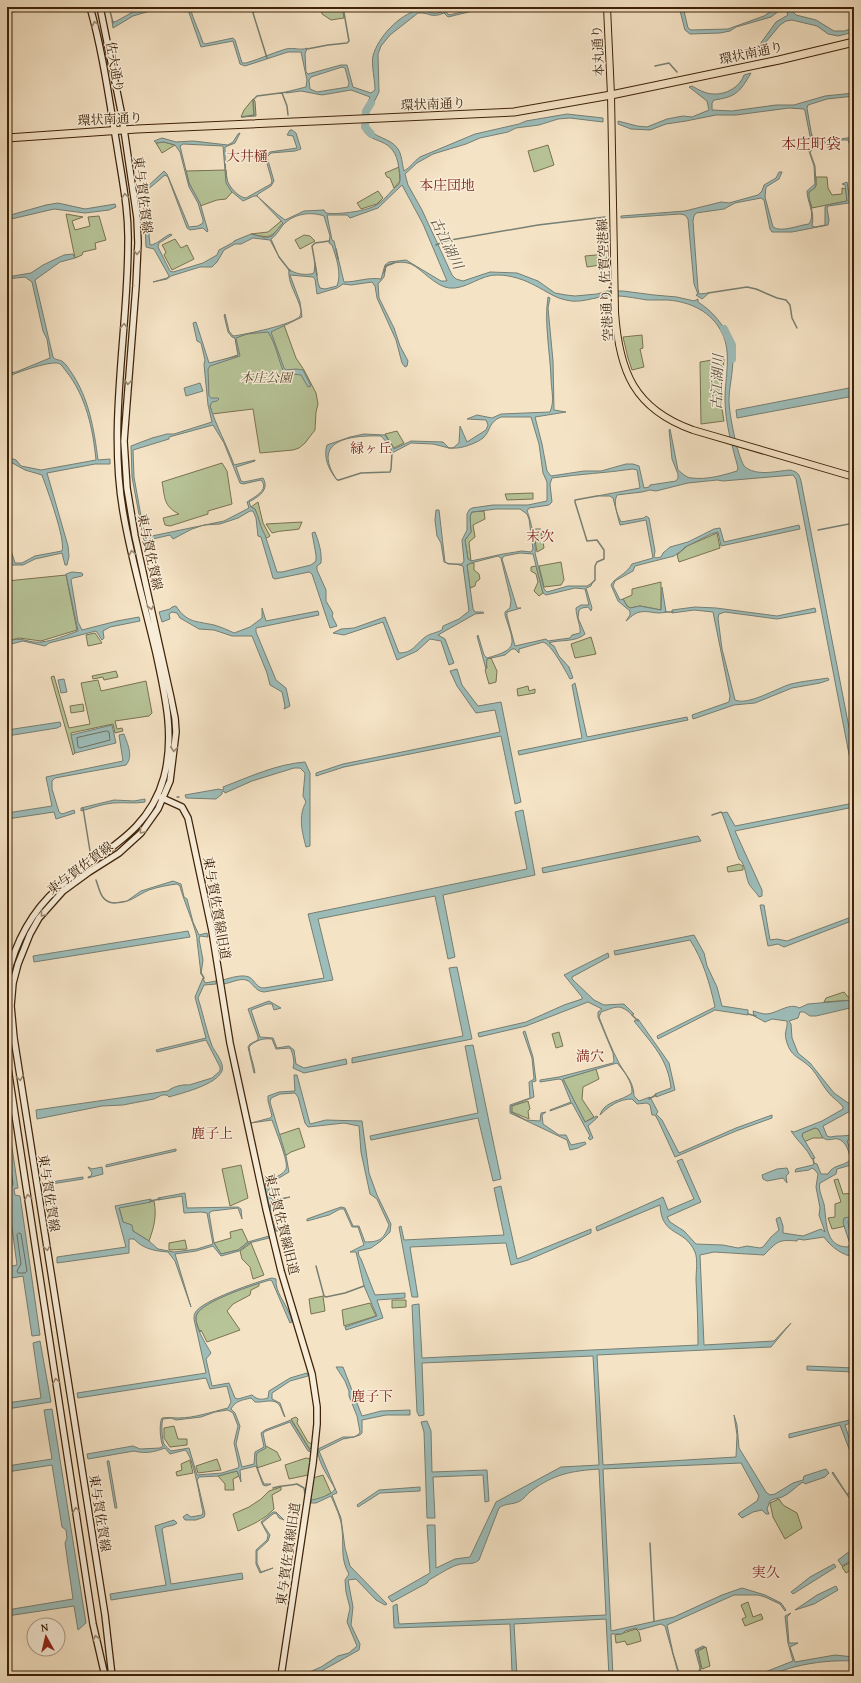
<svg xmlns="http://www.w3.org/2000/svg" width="861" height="1683" viewBox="0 0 861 1683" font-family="'Gentium Book Plus','Noto Serif JP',serif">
<rect width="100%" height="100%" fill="#f5e3c5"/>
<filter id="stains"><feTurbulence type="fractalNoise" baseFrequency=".005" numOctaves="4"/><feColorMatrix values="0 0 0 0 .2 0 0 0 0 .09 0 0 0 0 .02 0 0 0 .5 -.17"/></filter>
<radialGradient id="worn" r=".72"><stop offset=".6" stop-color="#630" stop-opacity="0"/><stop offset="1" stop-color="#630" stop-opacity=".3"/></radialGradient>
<!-- green -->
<path fill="#b7c498" stroke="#7a7350" d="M321 7H342L344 18 331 20 322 14Z
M253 99 255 101 256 116 241 117 244 110Z
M164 142 175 145 162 153 156 143Z
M548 145 554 165 534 172 528 151Z
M399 167 400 181 394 188 390 178 387 177 385 173Z
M226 170 227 182 233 191 226 199 217 200 200 206 189 183 186 171Z
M816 177H827L828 188 832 195 842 194V188L846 189 847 201 812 208 808 195 809 192 816 186Z
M378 191 383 198 377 204 361 209 357 203Z
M66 214 83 217 72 221 75 230 90 226 88 217 99 216 106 240 95 243 96 249 83 252 82 255 75 258Z
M281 221 283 223C271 239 269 238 251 234L268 232Z
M304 235 310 236 315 241 300 249 295 240Z
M175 239 181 248 187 245 194 259 172 270 164 255 166 252 162 245Z
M607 254V264L587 267 585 256Z
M284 325 296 358 304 370 316 393 318 404 316 412 315 430 305 443 299 448 293 450 260 453 253 409 212 414C208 398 206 382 207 365L238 355 235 337C251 332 268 331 284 325Z
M642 335 643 348 640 349 644 367 632 370 628 358 623 337Z
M724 358 721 403 724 421 701 424 700 362Z
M397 431 404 443 394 448 385 434Z
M222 463 227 471 232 504 208 511V514L170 526 165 525 163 518 179 514C163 506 165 497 162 482Z
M533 493V499L507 500 505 494Z
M258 502 263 523 270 536 265 539 255 509 251 507Z
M484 511 485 519 473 525 475 537 469 542 471 561 468 559 465 540 471 532 470 516 472 512Z
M302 522 299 529C289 531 281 530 272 533L266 524Z
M533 529H541L544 548 537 552Z
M717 533 720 548 679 562 677 555 687 546Z
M561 562 564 580 561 585 544 587 539 566Z
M471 563H474V570L479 574 480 579 476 582 475 586 470 588 467 565Z
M536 566 543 593 539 596 534 591 538 582 536 574 531 571V567Z
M66 575 77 630 41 641 19 638 7 641V581Z
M661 582V610L640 606 630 608 627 606 623 599 632 595V589Z
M95 633 102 643 88 646 86 635Z
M591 637 596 654 575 658 571 644Z
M491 658 497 671 496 682 489 684 485 670 487 668 486 659Z
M116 671 118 677 104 680 103 677 93 679 92 676Z
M54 676 69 728 90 724 81 683 98 680 101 691 146 681 152 713 149 716 115 721 117 729 122 728 123 731 115 733 113 724 71 733 75 753 73 755 51 677Z
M528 686 529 691 535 689V693L518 696 517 689Z
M83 704 84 711 71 713 70 706Z
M739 864 743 866V870L728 872 727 867Z
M844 992 848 997 854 995V1000L824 1002 826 998Z
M559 1032 563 1046 556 1048 552 1034Z
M596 1069 599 1079 583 1087 582 1099 594 1117 585 1122 563 1079Z
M528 1101 530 1109 528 1111 529 1119 512 1112V1106Z
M299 1128 305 1147 291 1152 285 1156 278 1135Z
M815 1128 818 1129 823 1138H813L804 1142 802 1136 803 1133Z
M241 1165 248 1198 230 1206 222 1169Z
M838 1179 843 1194 854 1193V1217L846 1219V1226L832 1229 828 1218 835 1217V1204L841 1202 834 1180Z
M154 1201C157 1216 154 1227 149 1241L133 1231 131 1225 123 1222 119 1207Z
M242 1229 248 1242 238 1250 221 1254 214 1243 231 1238 230 1232Z
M185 1240 187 1249 169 1250V1243Z
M251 1243 264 1275 253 1279 250 1267 242 1259 240 1251Z
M259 1283V1286L251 1290 250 1295 233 1304 227 1311 240 1330 207 1342 201 1330 200 1332C198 1326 194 1319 197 1314 202 1302 246 1287 259 1283Z
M323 1296 325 1311 311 1314 309 1299Z
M392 1300H406V1307L392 1308Z
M370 1303 376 1316 344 1326 342 1310Z
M296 1417 298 1419 297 1423 308 1442 312 1444V1449L309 1448 291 1419Z
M174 1426 178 1439H187V1445L170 1447 164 1438V1428Z
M266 1446 277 1452 281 1460 257 1468 255 1453Z
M306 1458 311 1459 308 1475 289 1479 285 1465Z
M217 1459 221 1470 198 1473 196 1466Z
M190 1460 193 1473 177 1476 176 1472 182 1470 181 1464Z
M237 1471 239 1476 233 1479 234 1490H225V1484L218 1476Z
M323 1475 331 1493 318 1500 310 1501 313 1478Z
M281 1487V1490L272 1495 274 1509C264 1520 251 1525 238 1531L233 1514 249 1507 261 1499 269 1491Z
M779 1499 783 1505 797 1513 802 1528 785 1539 773 1517 770 1503Z
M854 1560V1568L846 1573 842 1567Z
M748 1602 753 1617 761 1614 763 1619 745 1626 742 1619 746 1617 741 1605Z
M636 1629 639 1632 641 1641 627 1645 625 1641 616 1643 615 1635C623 1634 628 1631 636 1629Z
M706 1647 710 1666 702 1669 698 1651Z"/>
<!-- water -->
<path fill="#9dbdba" stroke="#777f73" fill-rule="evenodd" d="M151 7H163L133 16 113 28 112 21 115 22 140 8 142 10Z
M187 7H190C193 20 199 30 203 43L205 44 233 38 235 40 242 63H246C260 59 272 53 286 49 293 47 301 51 307 48L305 54 306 72 308 74 341 65H347L353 87 371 93 375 90C375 80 371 64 373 56 378 37 399 15 418 10 423 8 427 12 432 13 436 14 441 12 445 11L449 15 462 12 471 7H478L477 10 448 17 444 13C430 19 430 12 418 13L390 35 381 46 378 54 379 92 369 112 364 113 370 97 351 90 322 95 301 91 286 93V92L306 87 307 80 301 52H288L245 66 240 64 233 41 201 47ZM342 67 345 68 349 83 348 87 317 92 310 89 309 80 311 77Z
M679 7H683L688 28 691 30 728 29 764 16 777 7H784L771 17 736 27 730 31 720 33 690 34 685 30Z
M785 7H791L792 11 796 15 816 20 834 31H844L854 28V32L838 36 828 34 817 26 792 20 786 21 780 25 765 43 758 56 750 58 776 22 788 15Z
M751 73C740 92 736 97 714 100L712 103V110L732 111 776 105H794L825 96 854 93V96L827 99 808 105 807 108 813 143 854 137V139H851C850 146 854 150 854 156L848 140H835L817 145 810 152 815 166 816 185 815 188 809 192C808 202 815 212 812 226L815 227 825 225V207L827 205 847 201 845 185 842 184 847 182 850 201 854 202V204L849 203 828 206 827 208 829 220 828 225 792 232H772L770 229 764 200 761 198 735 203 724 209 696 213 694 216 693 221 698 289 699 294 709 293 702 299 696 295 698 294 694 284 688 219 685 215 680 214 621 218V216L685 211 721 202 729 203 758 195 762 191 764 185 776 178 779 172H782L779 179 766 187 765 197 773 227C781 233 799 225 809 224 816 214 807 202 807 191L815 184 814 166 809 151 812 146 805 111 804 109 789 108 736 115H716L686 121 666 124 650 130 631 129 618 124V121L637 126 647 127 667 119 683 116 692 117 709 110 707 101 689 87 692 86C697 89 706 94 713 94 726 95 740 87 744 75Z
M567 114 603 118V122L570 118 558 119 539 125 516 128 508 132 480 138 466 144 433 154 417 163 405 174 408 185 422 210 452 275 456 279 463 281 490 272 517 273 538 281 555 293 566 295 575 296 597 294 607 291H623L654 295 677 297 694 301 698 299V302C715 313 729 330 732 351 735 366 729 385 729 400 729 414 737 454 744 466 756 477 776 471 790 470 798 472 799 474 801 481L854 753V780L796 479 793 475 723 481 717 480 688 483 656 491 650 490 642 492 617 495C613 503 617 514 621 522L644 518 646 516 649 518 655 551 654 557 656 558 661 557 663 553 670 547 688 542 714 529 720 528 724 542 799 525 800 529 721 546 718 532 711 534 685 547 681 551 674 556 635 566 633 571 615 581 613 586 620 600 623 599 627 606 630 608 640 606 661 610 662 587 666 612C656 615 649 610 640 612 634 613 630 618 626 621L630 615V611L618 601 611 585C615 577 626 575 632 564L653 558 646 520 620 525 613 498 610 496H597L640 488 637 470 633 469C606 473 579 474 552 478L550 484 552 502 549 505 529 508 527 511C530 517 537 547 535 553L544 589 547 592 568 586H587L592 583 591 586 586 588 592 608 591 611 588 607 582 608 579 610 578 618 585 634C575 643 559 639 549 643L554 646 559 656 569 667 573 678 570 679C565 670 552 645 543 642L519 649V653L515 649H512L505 655 487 659 486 669 477 636 478 635 484 655 487 658C520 649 514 644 505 615V612L510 608 511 600 501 558 498 556 471 563 467 565 473 609 475 612H483L484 613 475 614 438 635 445 639 454 663 449 665 441 641 430 639 417 651 397 660 383 622 344 635 333 633 341 629 354 628 385 617 399 653C413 653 415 645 424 638 428 634 436 633 442 630L443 626 459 619 469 611 463 566C456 563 450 565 444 562L441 543 437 536 435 520 436 510H439L445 562 448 564H462L464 561 462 540 467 530V514L469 510 472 508 493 505H528L547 501V482L543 473 539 444 531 417H501C488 422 491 431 483 438 477 443 461 449 453 448L459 443 460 426 467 442 486 430 488 425 486 420 467 419 477 415 492 418 501 414 550 412C555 401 551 389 551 378 550 351 544 323 548 297L550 298 548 308 553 361 554 410 566 412 535 417 542 444 547 471 551 476 584 471H601L626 464H633L639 466 644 488 649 487 650 485 676 481 678 478V474L672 459 669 430 670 429 678 470C683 474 687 478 692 478 707 480 724 475 737 471L738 468C732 445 725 423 725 399 725 378 732 353 722 333 712 312 691 302 668 300 661 300 654 300 647 300 634 298 621 295 608 296 594 297 580 304 566 300 555 298 546 291 536 286 525 280 511 275 498 275 481 274 466 290 449 288 435 286 423 270 411 264 403 261 393 262 386 266L384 277 378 284 379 298 394 328 400 346 408 361 407 366 405 367 402 363 396 340 377 298 375 286 372 282 351 285 343 284 337 288 317 294 315 279 313 277 290 275 300 302 302 317 271 332 284 368 286 370 296 369 303 370 311 386 308 387 301 375 284 373C278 359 276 344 268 332L247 334 236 338 240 356 210 366 208 369 209 396 211 398H218L219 399 217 401 212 402 210 406C216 426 227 445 234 465L255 460V461L236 467 241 481 244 482 263 478C270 490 258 497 249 502L251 507 255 509C259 517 260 527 265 535L277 572H282L311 565 316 561V555L312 533 315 532C319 543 322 552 321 563L317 566V570L326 590V601L333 613 332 616 337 626 330 628 312 574 309 572 275 579 273 578 261 537 258 536 256 518 253 511H250L238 518 220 524 204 525 192 529 173 539 170 535 144 541 132 477 131 446 152 438 167 434H174L212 422 208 405 204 364 205 360 201 343 197 341 193 323 196 322 209 363 237 356 238 355 235 338 232 337 228 332 224 315 225 314 229 331 233 336C244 335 295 324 300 316 301 314 301 312 301 310 298 296 287 283 289 269 294 274 307 276 314 273L315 263 318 283 320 288 325 289 337 286C342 273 336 257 332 245L329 243 330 236 324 216C310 211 293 214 283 225 279 230 276 236 271 239L279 257 270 240 253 238 241 244H235L224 250 217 262 212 267H200L171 276 167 279 153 282 167 278 169 276 154 249 146 247 145 221 142 190 146 188 164 171 167 174 189 227 198 226 203 223V220L198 203 189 187 180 152 175 145 164 142 156 143 154 141 162 138 176 142 193 141 228 145 233 142 238 134 240 133 235 143 225 147C225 157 225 169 227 179 228 186 239 198 246 198L271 184 272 181 265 156 270 152 297 148 293 136 287 135 290 130H292L296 133 301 149 295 151 271 153 267 157 274 181 271 186 258 194 257 196 277 214 285 220 304 211 324 210 326 213C338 215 369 211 378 204 386 199 391 190 399 184 401 179 400 175 399 169 395 133 369 147 362 127L367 126C374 139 390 137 398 149 402 155 402 164 404 171 410 168 414 161 420 157L475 134 519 124 526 121ZM183 144 223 146 226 183 231 191 243 201 254 196H257L283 223 272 236 266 238 251 234 234 241V242L219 250 217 255 203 263 173 272 170 271 158 247 159 243 172 235 171 234C164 236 157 245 150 245L145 192 165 175 168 177 187 228 190 230 203 228 207 232 208 231 200 203 189 183 180 146ZM402 185 423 224 447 281H441L406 260 389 262 385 265 381 279C368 277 357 282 344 282L334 241 332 240 327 215H347L350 218 378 208ZM213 425 224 443 240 483 243 484 261 480C270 490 254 497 247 502L249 508 224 521 147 537 141 516 134 477 133 450 169 439V437ZM496 509H520L527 514 529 519 533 549 531 552 522 551 503 554 471 561 468 559 465 540 471 532 470 516 472 512ZM520 553 533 554 543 593 546 595 575 588 585 589 589 605H581L576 608C576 617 581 626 580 633L572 635 570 638 548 641 546 639 515 646 507 616V612L521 608H517L502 559 504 556Z
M58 203 85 209 115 204 116 207 109 210 85 213 54 209 7 220V216L46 205Z
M73 254 75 258 60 262 35 280 53 357C56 361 60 359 63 362 66 364 69 369 71 372 89 398 94 429 98 460L110 459V464H95L47 473 68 546 69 556 67 565H65L62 553 35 559 23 565H11L7 550V538L15 563H22L35 556 62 551C66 540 47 489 42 475L25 470 7 460V457L16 460 21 466 41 470 96 460C93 429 86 396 66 371 64 369 62 365 60 364 54 359 15 373 7 377V373L16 372 50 358 47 339 43 331 32 282 25 277 7 279V277L31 273 43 265 64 255Z
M200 383 203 391 186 396 184 388Z
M854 387V396L737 418 736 410Z
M364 434 385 435 394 449 411 441 443 442 449 448 433 444 411 443 392 453 390 446 381 436C350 435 310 440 337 480H339H337C329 470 323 458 327 445L350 437Z
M72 572 82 573 83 575 82 576 73 578 71 580 78 622 82 630 117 621 139 617 140 621 110 627 103 631 104 638 102 640 96 631 49 643 45 646 23 641 7 645V642C21 635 29 644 41 642 53 641 66 635 78 631L66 574Z
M176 606C187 623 196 621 214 625 221 627 228 630 234 633L250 627 262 618V608L266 621 318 611 319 615 256 628V632L276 680 286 688 290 706 284 709 285 706 282 692 270 685 267 673 252 636H232L214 630 199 629 180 618 177 613 172 612 169 614 170 619 162 622 159 612 170 609 172 607Z
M695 607 716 608 777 616 815 608 816 612 777 619 725 612 719 614 718 618 722 649 735 700C748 706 777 688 791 684 803 681 816 680 828 678L829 680 820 683 792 688 755 703 734 705 693 719 692 715 729 702 730 696 713 612 694 610 672 613V610Z
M457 669 462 685 478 706 501 702 521 802 515 804 501 736 344 767 316 776V773L343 764 500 732 495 710 476 713 457 686 450 671Z
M64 679 67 692 61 693 58 680Z
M575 683 587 737 687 717 688 720 519 755 518 751 582 738 572 685Z
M60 722 61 726 57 728 7 736V730Z
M112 725 116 743 75 753 71 735Z
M124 734C127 743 134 756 126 765L55 778 52 781V789L59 812 62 814 74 810 75 813 56 819 54 812 7 819V813L52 806 46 777 123 761 119 735Z
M305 762 310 773V846L306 847C302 832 298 816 306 802L303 796 305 773 300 768H294L252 781 225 793 224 791 222 792V794L216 799 186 798 185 795 219 789 221 790 224 789 223 787C249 777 277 764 305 762Z
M145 799V802C134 804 124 802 113 803 102 804 92 808 81 811V808L114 800 134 801Z
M854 803V807L735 831 762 890V896L759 897C756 892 752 889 749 884 745 875 746 865 739 859L722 813 727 812 735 826Z
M523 810 535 875 443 895 455 957 448 959 435 896 318 919 333 980 264 992C254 991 253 982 246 980 240 978 230 983 224 984L223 980C230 978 242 974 249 977 255 980 256 988 264 988L324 978 308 914 527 869 515 812Z
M698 836 701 841 543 873 542 868Z
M173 881 181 884 184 897 187 899 193 922 199 935 207 933 208 937 200 936 199 939 203 960 201 974 197 940C198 933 182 897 180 886L177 884C168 885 158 887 149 890 135 896 131 903 114 903L127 901 141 891Z
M760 905H764L770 940 777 939 787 941 854 916V920L784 947 778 944 768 946Z
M188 931 190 937 34 962 33 956Z
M694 935 704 953 707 966 717 987 722 1006 748 1010V1015L715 1010 658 1039 657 1036 715 1007C710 984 703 960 690 940L615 955 614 951Z
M608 953 609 957 572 977V979L594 1000 604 1005 624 1004 634 1014 632 1015C620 1003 616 1007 601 1012L599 1017C605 1032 611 1048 619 1063 625 1074 634 1082 634 1096L639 1101 650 1097 658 1112 656 1114 662 1120 679 1153 736 1128 772 1115V1118L736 1131 675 1157 658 1120 655 1115H652L650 1105 647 1103 637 1104 632 1099C619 1099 609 1106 600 1115 604 1101 622 1101 632 1093 633 1082 623 1070 617 1063L563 1079 585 1122 597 1116 598 1117 588 1126 593 1138 590 1140 588 1138 590 1136 572 1103 550 1111V1110L571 1102 562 1080 559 1079 540 1082V1080L559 1077 613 1063 614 1061 613 1053 598 1017V1012L602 1009 588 1002 526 1026 479 1037 478 1033 526 1022 564 1005 582 999V997L564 975Z
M457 967 472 1039 352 1063V1058L463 1036 449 968Z
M203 978 205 983 216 981V984L204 985 198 998C203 1013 206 1030 212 1046 215 1052 225 1064 222 1071 216 1085 182 1093 169 1097L167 1095H162L154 1099 123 1105 102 1106 37 1119 36 1110 168 1091C172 1087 183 1084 189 1085L212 1078 220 1071V1067L206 1040 157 1052 156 1050 206 1038 195 997Z
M854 1000V1007L816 1016H810L804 1012H800L798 1018 789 1021 791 1024 792 1038 798 1053 810 1063 834 1093 854 1107V1109L823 1126 827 1136 830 1137C838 1135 846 1137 854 1134V1136L847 1141 854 1160V1165H851L837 1169 836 1174 820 1183C818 1189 822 1197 824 1204 827 1221 824 1247 848 1247L850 1244 843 1223 844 1218 854 1216V1219L848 1221C849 1234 854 1245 854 1257 842 1255 831 1247 824 1237L804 1240 798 1239 797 1241C778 1239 777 1242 764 1255L714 1252 700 1255 704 1345 774 1341 791 1323 771 1347 597 1355 603 1465 736 1457 737 1435 734 1415 737 1425 739 1448 766 1492 770 1495 775 1494 793 1483 803 1480 804 1476 826 1469 829 1473 825 1477 805 1484 803 1482C796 1486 790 1494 782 1497 778 1499 774 1498 770 1501L767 1509 769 1514H766L762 1510 753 1512 742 1518 738 1514 757 1501 759 1496 741 1463 603 1469 611 1631 674 1617 722 1595 742 1588 765 1595 781 1603 786 1610 785 1611 780 1604 765 1597 758 1595H734L667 1625 673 1653 680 1676H679L665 1626 661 1624 639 1630 636 1628 625 1631 622 1634H611L613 1676H609L606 1619 514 1624 517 1676H513L512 1672 510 1624 394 1628 393 1606 397 1604 399 1624 606 1615 599 1469C571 1471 554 1474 531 1491 527 1494 524 1499 520 1501 513 1505 505 1503 499 1508L479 1560C472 1566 465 1562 457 1565 448 1568 438 1575 429 1580L427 1583 392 1602 388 1597 430 1573 427 1525H435L436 1568 455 1559 470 1557 496 1502 561 1467 599 1465 593 1356 422 1363 424 1415 419 1416 417 1412 412 1305 419 1304 422 1358 698 1345C698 1323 697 1301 696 1280 696 1272 698 1259 695 1252 684 1227 662 1238 660 1205L597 1231 596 1227 663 1197 668 1210 694 1199 677 1161 682 1159 701 1202 667 1217 670 1222 684 1231 696 1244 723 1245 738 1248 747 1246 760 1248 763 1247 771 1237 779 1230 776 1219 780 1217 783 1226V1233L803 1236 821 1229 825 1232 819 1215 820 1208 816 1187 818 1174 815 1170 812 1168 809 1170 795 1172 796 1169 813 1165 814 1163 817 1164 821 1174H828C833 1164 843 1167 850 1160 850 1153 846 1141 838 1139 834 1138 829 1141 825 1139 822 1138 820 1132 818 1129L815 1128 803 1133 802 1136 815 1158 812 1159C807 1148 797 1141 791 1131L794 1132 822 1121 843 1109V1107C839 1101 832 1098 828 1092 822 1085 818 1076 812 1069 801 1057 790 1058 786 1039 784 1032 788 1027 787 1021L772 1019 765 1022 754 1016 753 1011C757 1012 762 1014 766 1014 776 1014 790 1002 799 1008L808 1004Z
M269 1001 281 1008 274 1010 272 1004H267L251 1010 260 1037 273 1038 277 1048 289 1046 294 1050 296 1064 304 1068 346 1059 347 1064 304 1073 293 1068C295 1063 293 1053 290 1048L276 1049 272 1039C264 1038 255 1040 249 1047 250 1056 254 1064 255 1073H254L248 1047 250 1044 258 1040V1037L248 1009Z
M638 1019 669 1063 675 1090 656 1097 655 1094 671 1088C668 1059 652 1044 634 1021Z
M525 1031 533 1057 536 1081 532 1082 534 1097 511 1106V1112L526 1120 540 1121 541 1113 546 1112 542 1115 543 1124 559 1135H566L571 1145 585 1142 586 1144 578 1148 570 1150 567 1140 510 1113V1105L530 1098 529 1082 534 1079 532 1058 523 1032Z
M473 1045 501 1179 493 1181 478 1118 371 1140 370 1136 478 1113 465 1046Z
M294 1075H297L310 1124 326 1120 362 1121 369 1173 377 1195 391 1224 390 1232 381 1241 371 1248 358 1251 359 1256 361 1259 375 1295 405 1293V1298L377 1300 383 1318 346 1330 345 1327 377 1316 364 1286 356 1252H350L364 1245 358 1227H352L344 1209H340L329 1215 307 1221V1219L341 1207 345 1208 353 1226H359L365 1242C380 1242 384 1239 389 1225L377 1199 370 1194 361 1152 359 1126 344 1123 308 1127 305 1123 298 1097 295 1093 280 1094 271 1098 270 1102 286 1156 289 1172 269 1184V1194L272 1200 290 1197 271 1202C269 1210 273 1222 276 1230L278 1231H275L265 1188 266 1180 263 1175 270 1180C274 1178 284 1174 286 1169 289 1162 275 1129 272 1120L251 1123 270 1118 272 1116 268 1101V1096L279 1092 295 1091Z
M7 1114 18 1188 14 1189 15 1195 20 1196 40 1335 32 1336 23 1276 7 1279V1267L17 1265 8 1198 11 1196 10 1190H8L7 1186Z
M176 1149V1151L106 1167V1165Z
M88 1167 92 1169 102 1167 103 1174 88 1178V1177L91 1176 92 1173Z
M787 1168 789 1173 786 1176 787 1183 783 1178 767 1181 763 1179 762 1175 777 1169Z
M83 1177V1179L45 1185V1183Z
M501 1186 517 1259 591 1229V1233L528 1260 511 1265 506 1243 410 1247 418 1297H412L399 1227 401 1226 404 1240 504 1235 494 1188Z
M185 1193 187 1208 238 1207 241 1209 242 1219 238 1208 212 1211 209 1213 214 1243 221 1254 238 1250 248 1242 269 1236V1238L249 1243 239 1251 221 1256 213 1246 196 1251 175 1254 191 1307 175 1261 168 1252C155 1251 143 1249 134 1239H129V1253L57 1263V1257L126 1247 115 1206 151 1199V1202L119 1208 123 1222 132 1225 133 1231 149 1241 158 1249 174 1252 197 1249 213 1244 207 1213 201 1212 184 1213 182 1196 158 1200V1198Z
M272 1278 276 1279C275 1292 285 1302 289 1313 291 1316 291 1319 292 1322L290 1323 272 1281 270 1280C256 1284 199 1302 196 1316 194 1326 206 1344 211 1353L206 1359 212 1386 229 1383 235 1398 238 1399 252 1395C258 1400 261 1400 268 1398L269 1391 290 1378 307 1373 308 1376 290 1381 272 1393V1399L280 1403 285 1417C283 1415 282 1410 280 1406 275 1397 263 1403 255 1402L251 1398C242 1400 235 1401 231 1409L235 1413 240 1426 236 1444 242 1467 254 1464 255 1452 264 1447 261 1433 265 1430 291 1420 311 1452 308 1451 290 1422 266 1431 263 1433 266 1448 257 1453C254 1463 260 1475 264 1484H271L266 1486 263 1485 256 1466 240 1470 241 1482 237 1471 218 1476 199 1477 197 1480 205 1514 204 1517 196 1520H185L183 1517 187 1514 191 1517 202 1515 203 1512C200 1500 194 1457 185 1450L170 1454 165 1448C154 1452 146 1454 134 1451L88 1459 87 1454 133 1446 140 1449 160 1448 163 1446C160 1441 159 1423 162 1418 168 1417 173 1418 178 1418 195 1418 211 1412 228 1408L231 1402 227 1386 210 1389 206 1378 78 1398 77 1393 206 1373 194 1319C194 1317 194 1314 195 1313 200 1301 259 1281 272 1278ZM228 1410 233 1413 238 1426 234 1443 239 1466 238 1468 222 1473 197 1475 189 1448 171 1451C169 1449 166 1447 164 1444 162 1440 161 1422 163 1419L171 1418 176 1420 201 1417 215 1412Z
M40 1341 51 1402 7 1409V1403L41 1398 33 1343Z
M807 1366 854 1368V1372L807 1370Z
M336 1367H343L362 1416 381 1411 410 1410V1415H386L362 1420V1433L360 1435 354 1437 343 1439 319 1451 337 1493 332 1495 341 1518 345 1548 350 1566 387 1604 385 1605 376 1600 356 1579 348 1580 353 1607 351 1625 360 1644 359 1650 316 1674V1676H300L321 1667 338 1656 349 1653 357 1646 347 1622 350 1608 346 1592 345 1580 349 1574C340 1559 344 1546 342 1529 341 1517 335 1506 331 1496L316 1503H311V1500C318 1499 332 1495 335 1489 329 1477 317 1462 318 1449L343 1437H354L359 1434 360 1432 357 1416 349 1396V1391L345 1381Z
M52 1409 86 1623 78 1630 74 1606 7 1616V1610L73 1599 65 1543 67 1538 66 1530 62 1527 52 1465 7 1472V1466L52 1459 44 1410Z
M854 1419V1422L845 1425 854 1454H851L840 1425 789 1438V1434Z
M427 1421 431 1431 432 1472 487 1470 489 1501 485 1502 483 1475 433 1477 435 1518H427L424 1432 421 1422Z
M107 1461H109L117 1508H115Z
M833 1472 847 1494 854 1491V1494L851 1498 854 1505 832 1473Z
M420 1487V1491L380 1493 358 1507 357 1505 379 1490Z
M273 1512H276L284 1520 279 1518 276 1513 273 1514 262 1523 270 1535 268 1541 257 1551V1563L261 1572 273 1568 260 1573 256 1564V1550L267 1540 268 1535 261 1522Z
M174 1520 177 1523C173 1527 166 1525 162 1529L171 1584 242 1573 243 1579 111 1600 110 1594 166 1585 155 1526Z
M854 1548V1559L842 1566 838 1560Z
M834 1564 836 1567 793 1594 791 1592 810 1577Z
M836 1586 838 1590 814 1604 795 1610 817 1595Z
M791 1613 787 1617 789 1643H798L790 1647 795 1662 835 1655 854 1657V1661C834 1660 814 1662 794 1667 779 1671 772 1676 755 1676L793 1661 788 1643 785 1616Z
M703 1646 705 1647 697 1650 701 1668 700 1674 682 1676 698 1673 700 1668 695 1650Z"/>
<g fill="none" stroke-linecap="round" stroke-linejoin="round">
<!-- shore -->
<path stroke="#6e7061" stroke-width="1" d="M107 731 109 732 110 740 80 748 78 747 77 738Z
M7 1142 13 1184 12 1186H7
M19 1233 21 1234 27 1271 25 1273H18L17 1271 21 1264 17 1235Z"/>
<!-- stream -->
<path stroke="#777f73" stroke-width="1.5" d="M109 7 113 23
M257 7 253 13 267 58
M442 7 445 12
M29 9 33 7
M530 11 542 7
M7 13 25 9
M307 49 328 45 347 43 349 41 343 7
M655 66 669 63 677 72
M282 93 287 106 288 115
M242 117 254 115 253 100 257 96 288 92
M812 135 813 145
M436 245 445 241 538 225 605 217
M336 249 338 259
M279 257 290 271
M384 273 386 266 394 263
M317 275 312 246 315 243 329 241
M708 293 747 287 756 289 777 298 786 300 790 305 792 318 797 328
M449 448H453
M339 480 361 473 390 472 391 469 392 453
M818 530 854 523
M592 583 595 580V566L597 562 604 559V550L597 540 587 541 575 502V500L597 496
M665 612H673
M177 797H179
M83 808 90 851
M712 815 721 812 722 813
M96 880C100 891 101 902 114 903
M201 973 204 978
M748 1014 756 1016
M632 1015 638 1021
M649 1099 656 1095
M813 1159 814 1163
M150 1201 160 1199
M316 1266 324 1296 326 1297 345 1293 364 1286
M273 1488C282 1485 289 1486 297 1484L304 1488 305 1494
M650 1543 654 1621"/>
<!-- river -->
<path stroke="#9dbdba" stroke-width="8" d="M371 134 365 127 366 111 371 103
M724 329 732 345V359"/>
<defs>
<path id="secondary" d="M100 7 122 116 137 218 138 243 136 286 124 441 127 488 135 536 171 698 175 718 176 732 170 781 158 809 141 833 119 853 89 872 63 891 39 918 30 934 18 964 13 983 11 1006 14 1038 105 1615 112 1676
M160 797 182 807 188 818 212 931 230 1043 266 1209 281 1271 312 1374 317 1407V1424L313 1463 281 1676
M7 978C15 943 31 912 58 888 98 852 148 836 164 777 175 735 165 695 156 653 145 606 131 559 123 511 108 425 128 331 128 244 129 211 122 179 117 146 109 99 103 53 90 7
M7 1062 93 1624 105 1676"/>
<path id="primary" d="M607 7 611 95 615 312C619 371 634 409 693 430L854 477"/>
<path id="highway" d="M7 138 137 129 514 112 611 95 779 60 854 42"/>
</defs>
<!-- secondary casing -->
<use href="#secondary" stroke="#3e2208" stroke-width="8"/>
<!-- primary casing -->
<use href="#primary" stroke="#3e2208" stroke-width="8"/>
<!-- highway casing -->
<use href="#highway" stroke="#3e2208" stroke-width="9"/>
<!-- secondary -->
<use href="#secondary" stroke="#f8edd9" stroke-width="5.5"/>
<!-- primary -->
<use href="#primary" stroke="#f5e3c5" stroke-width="6"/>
<!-- highway -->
<use href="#highway" stroke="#f5e3c5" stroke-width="7"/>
</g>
<!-- one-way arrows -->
<defs><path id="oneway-chevron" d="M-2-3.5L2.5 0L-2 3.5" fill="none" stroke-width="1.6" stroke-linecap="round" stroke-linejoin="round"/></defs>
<g stroke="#9b8870">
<use href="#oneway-chevron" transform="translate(95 24) rotate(-104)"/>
<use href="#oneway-chevron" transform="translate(125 196) rotate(-98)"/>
<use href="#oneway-chevron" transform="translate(137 252) rotate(93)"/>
<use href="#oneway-chevron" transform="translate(124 326) rotate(-88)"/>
<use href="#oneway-chevron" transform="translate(128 382) rotate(95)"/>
<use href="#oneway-chevron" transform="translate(132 553) rotate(-103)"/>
<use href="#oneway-chevron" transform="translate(151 607) rotate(77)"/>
<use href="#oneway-chevron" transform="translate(174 749) rotate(95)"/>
<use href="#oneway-chevron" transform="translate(142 831) rotate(130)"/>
<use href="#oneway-chevron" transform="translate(43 914) rotate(128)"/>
<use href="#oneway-chevron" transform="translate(20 1078) rotate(81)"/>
<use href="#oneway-chevron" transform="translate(28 1197) rotate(-99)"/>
<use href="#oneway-chevron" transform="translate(47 1248) rotate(81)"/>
<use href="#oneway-chevron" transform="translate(56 1381) rotate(-99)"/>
<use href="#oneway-chevron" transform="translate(76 1510) rotate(-99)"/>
<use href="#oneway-chevron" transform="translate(96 1638) rotate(-102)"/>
</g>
<g text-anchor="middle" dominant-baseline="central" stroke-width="3" stroke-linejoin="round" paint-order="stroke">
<!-- street labels -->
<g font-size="13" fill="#3e2208" stroke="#f8edd9">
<text transform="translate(598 51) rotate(-93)">本丸通り</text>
<text transform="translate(751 53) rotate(-12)">環状南通り</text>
<text transform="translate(115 67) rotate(80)">佐大通り</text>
<text transform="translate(433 104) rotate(-2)">環状南通り</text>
<text transform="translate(110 119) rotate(-3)">環状南通り</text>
<text transform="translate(143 195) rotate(83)">東与賀佐賀線</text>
<text transform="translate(605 280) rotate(-93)">空港通り, 佐賀空港線</text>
<text transform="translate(150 552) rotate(78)">東与賀佐賀線</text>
<text transform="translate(80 868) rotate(-37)">東与賀佐賀線</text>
<text transform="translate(217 908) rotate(80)">東与賀佐賀線旧道</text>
<text transform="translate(49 1193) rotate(81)">東与賀佐賀線</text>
<text transform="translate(282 1224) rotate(76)">東与賀佐賀線旧道</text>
<text transform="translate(100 1513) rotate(81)">東与賀佐賀線</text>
<text transform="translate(288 1554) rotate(-82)">東与賀佐賀線旧道</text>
</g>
<!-- park labels -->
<g font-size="13" font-style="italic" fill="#5c4a2c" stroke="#f8edd9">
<text x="266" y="377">本庄公園</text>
</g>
<!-- neighbourhood labels -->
<g font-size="14" fill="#7a1f14" stroke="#f8edd9">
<text x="247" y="156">大井樋</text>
<text x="447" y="185">本庄団地</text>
<text x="371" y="448">緑ヶ丘</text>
<text x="540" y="536">末次</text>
<text x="590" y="1056">満穴</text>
<text x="212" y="1133">鹿子上</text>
<text x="372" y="1396">鹿子下</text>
<text x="766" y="1572">実久</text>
</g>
<!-- water labels -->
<g font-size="14" font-style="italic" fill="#5a503d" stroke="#f8edd9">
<text transform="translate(447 243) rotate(64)">古江湖川</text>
<text transform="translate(717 382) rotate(-88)">古江湖川</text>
</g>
<!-- quarter labels -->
<g font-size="15" fill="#7a1f14" stroke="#f8edd9">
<text x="811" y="143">本庄町袋</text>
</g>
</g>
<!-- margin -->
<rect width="861" height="1683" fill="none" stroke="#f5e3c5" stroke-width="24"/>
<rect x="8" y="8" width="845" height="1667" fill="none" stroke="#3e2208" stroke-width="2"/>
<rect x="12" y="12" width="837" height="1659" fill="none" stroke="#3e2208"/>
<!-- north arrow -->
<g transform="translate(46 1637) rotate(352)"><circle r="19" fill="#f8edd9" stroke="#ae9c85"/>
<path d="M0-3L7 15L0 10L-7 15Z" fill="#8f2418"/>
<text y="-6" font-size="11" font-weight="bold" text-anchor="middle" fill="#3e2208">N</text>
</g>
<rect width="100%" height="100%" filter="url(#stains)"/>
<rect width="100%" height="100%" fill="url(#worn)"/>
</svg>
